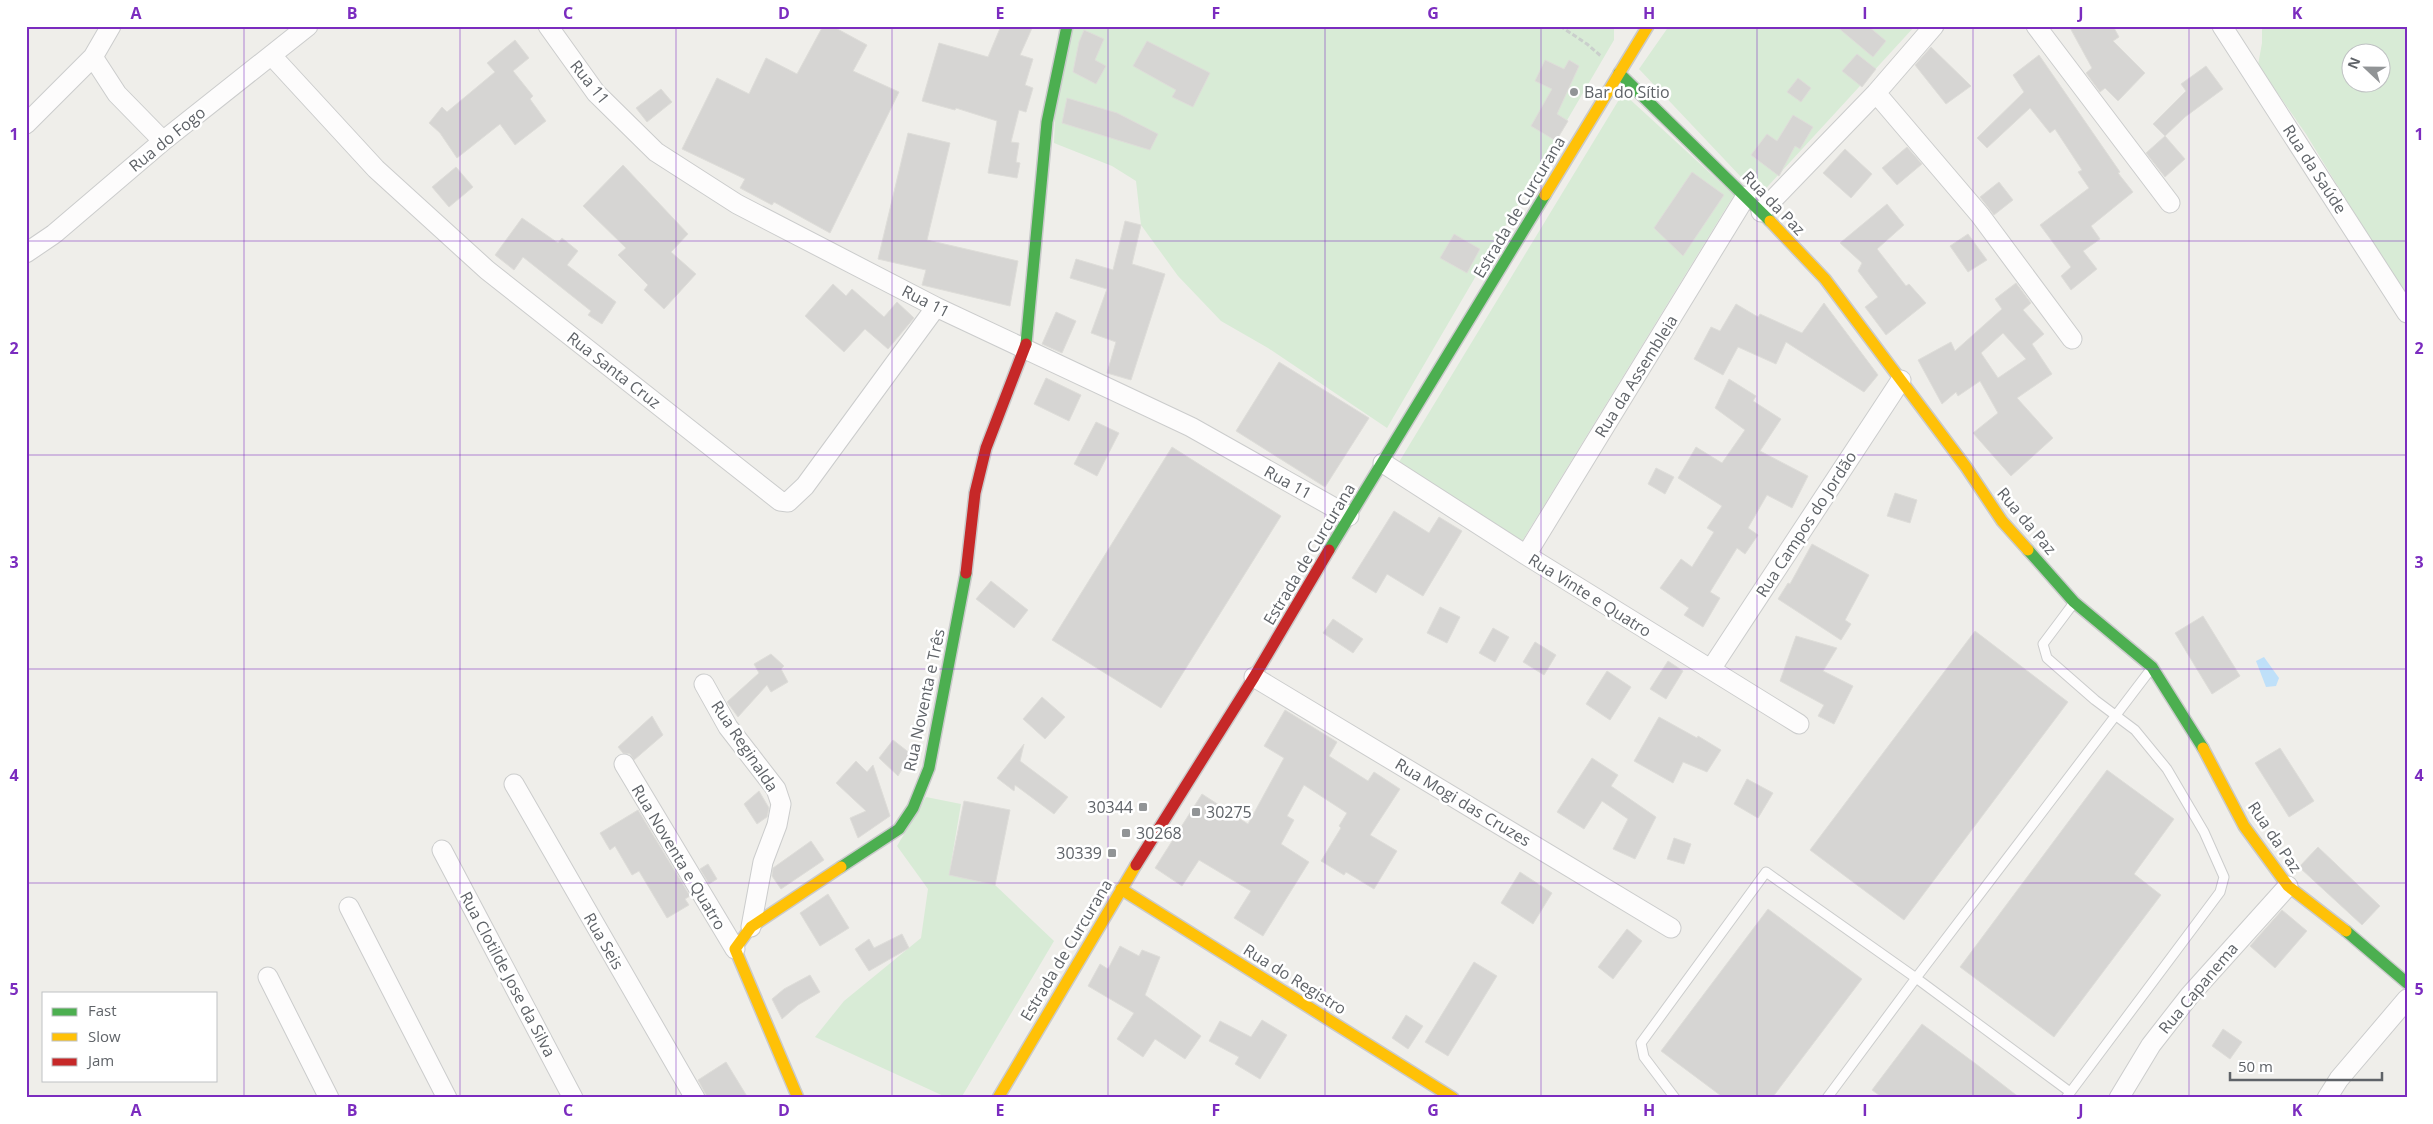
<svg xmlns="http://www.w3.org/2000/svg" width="2433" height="1124" viewBox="0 0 2433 1124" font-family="'Open Sans',sans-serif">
<rect width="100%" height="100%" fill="#efeeea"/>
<!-- green -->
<path fill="#d8ebd6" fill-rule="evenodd" d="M1059 26H1614V40L1387 428 1268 348 1221 321 1178 276 1141 225 1136 181 1112 166 1054 143Z
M1669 26H1915L1759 196 1639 69Z
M2262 26H2407V300L2306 134 2258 65 2262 43ZM2350 52H2380V82H2350Z
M1623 93 1734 195 1521 543 1399 462Z
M926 797 961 804 949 875 995 885 1054 941 961 1098H948L815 1037 844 1001 921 938 928 889 897 846Z"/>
<!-- water -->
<path fill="#bfe0f9" d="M2264 657 2279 678 2276 686 2266 687 2256 661Z"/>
<!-- building -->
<path fill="#d6d5d3" stroke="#deddd9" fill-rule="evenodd" d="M823 26H832L867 45 853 71 899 92 830 233 774 202 772 205 740 188 745 179 682 149 717 78 749 94 766 58 797 74Z
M1001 26H1033L1020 55 1033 59 1025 85 1033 88 1026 112 1019 110 1011 142 1019 143 1016 162 1020 163 1017 178 988 173 997 121 956 108 955 110 922 101 939 43 988 57Z
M1836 26H1868L1886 41 1873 57Z
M2069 26H2113L2119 37 2113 41 2145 73 2118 101 2105 88 2100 92 2086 73 2092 68Z
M1084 30 1104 39 1095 60 1106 66 1096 84 1073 72 1079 42Z
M515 40 529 58 513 71 533 96 530 99 546 121 515 145 500 124 457 158 440 133 429 123 442 107 447 112 495 72 487 63Z
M1147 41 1210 73 1193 107 1172 97 1176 90 1133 66Z
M1931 47 1971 86 1946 104 1915 65Z
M1857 54 1876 69 1862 87 1842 71Z
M2039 55 2120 172 2118 173 2133 192 2091 226 2100 239 2083 251 2097 269 2071 290 2061 276 2071 267 2040 225 2089 188 2078 172 2082 170 2055 129 2050 133 2030 108 1987 148 1977 138 2024 92 2013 75Z
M1545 60 1564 69 1569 60 1579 66 1557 114 1568 121 1556 141 1531 126 1552 89 1535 81Z
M2206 66 2223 89 2185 117 2165 136 2153 124 2186 91 2181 84Z
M1798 78 1811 88 1801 102 1787 92Z
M661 89 672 102 647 122 636 108Z
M1067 98 1117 113 1158 134 1150 150 1062 123Z
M1793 115 1813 127 1800 149 1795 146 1779 176 1751 155 1767 134 1777 141Z
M908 133 950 143 927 240 1018 261 1010 306 922 285 926 270 878 259Z
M2165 136 2185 159 2165 177 2146 153Z
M1907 147 1922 164 1897 185 1882 168Z
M1845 149 1872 174 1851 198 1823 173Z
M623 165 688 234 671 252 696 274 664 309 644 290 648 285 618 255 626 248 583 206Z
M456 167 473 187 449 207 432 187Z
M1692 172 1724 195 1683 256 1654 228Z
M1999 182 2013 200 1994 215 1980 197Z
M1887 204 1904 225 1877 249 1906 286 1909 284 1926 303 1886 335 1865 307 1878 297 1858 271 1862 263 1840 243Z
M522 218 558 243 562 238 578 251 567 265 616 302 602 324 588 315 591 311 523 257 514 270 495 255Z
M1125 221 1141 225 1132 264 1165 274 1131 380 1107 373 1116 342 1091 333 1107 289 1070 278 1076 259 1113 270Z
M1454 234 1480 249 1467 273 1440 258Z
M1968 234 1987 260 1968 272 1950 246Z
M2016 283 2031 303 2023 310 2044 334 2032 344 2052 374 2017 398 2053 438 2011 476 1973 433 1998 413 1980 381 1958 396 1956 392 1942 404 1918 360 1951 342 1955 351 2002 309 1995 299ZM2003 333 2026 359 1998 378 1981 353Z
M833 284 846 296 852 289 884 317 897 302 914 318 888 349 865 329 844 352 805 316Z
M1824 303 1878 375 1864 392 1786 342 1776 364 1738 347 1723 375 1694 359 1711 327 1720 331 1736 304 1758 317 1760 314 1802 333Z
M1056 312 1076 321 1062 353 1042 344Z
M1279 362 1369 418 1325 487 1236 431Z
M1046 378 1081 395 1069 421 1034 404Z
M1729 379 1756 396 1753 401 1781 419 1760 451 1808 476 1792 508 1767 495 1748 528 1758 535 1745 554 1737 548 1710 592 1720 598 1703 627 1684 615 1689 608 1660 588 1681 559 1692 567 1714 532 1707 528 1722 506 1678 478 1696 447 1722 463 1745 430 1715 408Z
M1096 422 1119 433 1097 476 1074 464Z
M1172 447 1281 516 1161 708 1052 640Z
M1656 468 1674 477 1665 494 1648 484Z
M1895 493 1917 500 1910 523 1887 516Z
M1394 511 1429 533 1439 517 1462 531 1423 596 1387 574 1376 593 1352 578Z
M1812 544 1869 575 1845 620 1851 624 1841 640 1778 599 1788 583 1790 584Z
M991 581 1028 610 1014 628 976 599Z
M1440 607 1460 617 1447 643 1427 633Z
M2203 616 2240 676 2212 694 2175 633Z
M1333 619 1363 639 1353 653 1323 633Z
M1493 628 1509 637 1495 662 1479 653Z
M1975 631 2068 702 1904 920 1810 850Z
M1796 636 1837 648 1823 671 1853 686 1834 724 1818 716 1824 705 1780 681Z
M1535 642 1556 655 1544 675 1523 662Z
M771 654 784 666 781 669 788 682 771 692 767 685 738 717 727 702 759 673 754 664Z
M1668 661 1683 671 1666 699 1650 689Z
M1607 671 1631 687 1610 720 1586 704Z
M1042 697 1065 717 1045 739 1023 719Z
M1285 710 1337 742 1329 756 1368 781 1374 772 1400 789 1370 835 1397 851 1374 889 1346 872 1344 875 1321 861 1341 828 1339 826 1347 813 1304 785 1287 816 1294 820 1281 844 1309 862 1263 936 1234 918 1251 891 1199 860 1182 886 1155 868 1202 794 1248 824 1284 758 1264 746Z
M652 716 663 735 634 760 630 754 623 753 618 747Z
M1659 717 1697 738 1698 736 1721 750 1707 772 1683 762 1673 783 1634 761Z
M893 740 911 754 898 776 879 758Z
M1024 744 1020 761 1068 797 1054 814 1015 785 1014 791 997 778Z
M2280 748 2314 801 2289 817 2255 763Z
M1592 758 1618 775 1611 786 1656 817 1635 859 1613 849 1628 819 1602 801 1584 829 1557 812Z
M856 761 867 772 873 765 890 816 858 838 850 818 866 811 836 783Z
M2107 770 2174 819 2134 874 2161 895 2054 1037 1960 967Z
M1747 779 1773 793 1758 818 1734 804Z
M759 791 769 808 767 817 757 824 744 804Z
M964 801 1010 810 995 885 949 875Z
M638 810 690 896 685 899 689 905 667 918 639 871 632 875 615 846 610 850 600 833Z
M1674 838 1691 844 1684 864 1667 859Z
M811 841 824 860 781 889 772 876 773 868Z
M2318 847 2380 906 2362 925 2299 867Z
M708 864 717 879 709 884 700 869Z
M1520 872 1552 893 1533 924 1501 903Z
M828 894 849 928 820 946 800 913Z
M1768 909 1862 979 1772 1098H1724L1661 1051Z
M2282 910 2307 931 2275 968 2250 946Z
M1627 929 1642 941 1613 979 1598 967Z
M902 934 909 948 869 971 855 949 869 939 874 948Z
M1120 946 1139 956 1142 950 1160 957 1145 995 1201 1036 1185 1059 1155 1039 1143 1057 1117 1039 1134 1013 1088 986 1100 964 1108 969Z
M1474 962 1497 976 1448 1056 1425 1042Z
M810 975 820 992 798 1005 782 1019 772 999 784 989Z
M1406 1015 1423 1026 1408 1049 1392 1038Z
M1262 1020 1287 1035 1260 1079 1235 1064 1239 1057 1209 1041 1220 1021 1251 1037Z
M1922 1024 1976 1064 2020 1098H1883L1872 1090Z
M2223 1029 2242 1042 2230 1059 2212 1046Z
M726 1062 748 1098H708L705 1093 698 1080Z"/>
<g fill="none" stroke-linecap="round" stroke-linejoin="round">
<defs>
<path id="lane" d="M2070 1092 1916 978 2151 669
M1675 1098 1644 1057 1641 1043 1766 872 1916 978 1827 1098
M2066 1098 2220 892 2224 877 2204 832 2167 769 2135 730 2095 700 2047 658 2043 644 2073 604"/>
<path id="street" d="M111 26 93 57 117 94 163 141
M548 26 596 93 656 152 737 204 936 307 1191 427 1349 516
M2036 26 2170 203
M2222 26 2407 313
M272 56 376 169 487 270 780 501 788 502 805 486 936 307
M1876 93 1980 215 2072 339
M26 124 93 57
M1761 212 1876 93 1934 26
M26 253 54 234 163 141 308 26
M1383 463 1526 555 1799 724
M1526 555 1746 196
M1711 669 1901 380
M1254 677 1671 928
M704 684 728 727 776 789 781 804 777 825 763 862 751 927
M624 764 735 949
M514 784 695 1098
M442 850 573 1098
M349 907 447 1098
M268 977 329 1098
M2119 1098 2151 1045 2190 995 2288 886
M2327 1098 2339 1079 2407 999"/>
<path id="fast" d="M1619 73 1770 221
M1026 344 1047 122 1067 26
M1329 550 1545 195
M2028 550 2074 602 2152 667 2203 748
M841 867 899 829 913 808 929 768 966 573
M2346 931 2407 983"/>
<path id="slow" d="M1545 195 1648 26
M1770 221 1825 279 1966 467 2002 521 2028 550
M2203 748 2244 826 2288 886 2346 931
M1121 889 1453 1098
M798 1098 735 949 751 927 841 867
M998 1098 1136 865"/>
<path id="jam" d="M966 573 975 493 986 448 1026 344
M1136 865 1254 677 1329 550"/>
</defs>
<!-- lane casing -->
<use href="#lane" stroke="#cbcccc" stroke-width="11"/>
<!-- street casing -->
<use href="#street" stroke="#cbcccc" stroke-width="21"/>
<!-- fast casing -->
<use href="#fast" stroke="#cacacb" stroke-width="14"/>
<!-- slow casing -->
<use href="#slow" stroke="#cacacb" stroke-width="14"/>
<!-- jam casing -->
<use href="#jam" stroke="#cacacb" stroke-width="14"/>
<!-- path -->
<path stroke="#cacfcc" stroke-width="3" stroke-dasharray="5 2.5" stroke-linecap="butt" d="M1560 26 1587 44 1602 57"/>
<!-- lane -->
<use href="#lane" stroke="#fdfcfc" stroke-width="9"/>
<!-- street -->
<use href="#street" stroke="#fdfcfc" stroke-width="19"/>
<!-- fast -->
<use href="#fast" stroke="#4caf50" stroke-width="11"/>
<!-- slow -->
<use href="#slow" stroke="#ffc107" stroke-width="11"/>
<!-- jam -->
<use href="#jam" stroke="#c62828" stroke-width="11"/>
</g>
<!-- grid -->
<path fill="none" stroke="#7b2cbf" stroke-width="1" stroke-opacity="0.55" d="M244 26V1098M460 26V1098M676 26V1098M892 26V1098M1108 26V1098M1325 26V1098M1541 26V1098M1757 26V1098M1973 26V1098M2189 26V1098M26 241H2407M26 455H2407M26 669H2407M26 883H2407"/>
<!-- markers -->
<g fill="#919496" stroke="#fff" stroke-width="2">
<circle cx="1574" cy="92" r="5"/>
<rect x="1138" y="802" width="10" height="10" rx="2.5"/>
<rect x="1191" y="807" width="10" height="10" rx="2.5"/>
<rect x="1121" y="828" width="10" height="10" rx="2.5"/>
<rect x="1107" y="848" width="10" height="10" rx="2.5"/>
</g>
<g text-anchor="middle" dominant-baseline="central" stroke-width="5" stroke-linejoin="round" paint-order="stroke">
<!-- street labels -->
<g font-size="16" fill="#5f6368" stroke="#fff">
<text transform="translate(590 82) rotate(51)">Rua 11</text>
<text transform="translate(167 139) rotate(-39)">Rua do Fogo</text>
<text transform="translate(2315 169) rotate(57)">Rua da Saúde</text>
<text transform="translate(1774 203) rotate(46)">Rua da Paz</text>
<text transform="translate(1519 207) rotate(-59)">Estrada de Curcurana</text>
<text transform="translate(926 301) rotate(27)">Rua 11</text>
<text transform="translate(614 370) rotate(38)">Rua Santa Cruz</text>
<text transform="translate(1636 376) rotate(-58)">Rua da Assembleia</text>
<text transform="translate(1288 482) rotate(29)">Rua 11</text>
<text transform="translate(2027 521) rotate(50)">Rua da Paz</text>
<text transform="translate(1806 524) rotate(-57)">Rua Campos do Jordão</text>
<text transform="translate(1309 554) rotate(-59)">Estrada de Curcurana</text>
<text transform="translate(1590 595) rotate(32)">Rua Vinte e Quatro</text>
<text transform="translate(924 700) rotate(-78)">Rua Noventa e Três</text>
<text transform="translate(745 746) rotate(56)">Rua Reginalda</text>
<text transform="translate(1463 802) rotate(31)">Rua Mogi das Cruzes</text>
<text transform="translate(2275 837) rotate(56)">Rua da Paz</text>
<text transform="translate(679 857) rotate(59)">Rua Noventa e Quatro</text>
<text transform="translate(604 941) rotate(60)">Rua Seis</text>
<text transform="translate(1066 950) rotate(-59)">Estrada de Curcurana</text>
<text transform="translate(508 974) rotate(62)">Rua Clotilde Jose da Silva</text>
<text transform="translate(1295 979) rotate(32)">Rua do Registro</text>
<text transform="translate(2198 988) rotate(-50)">Rua Capanema</text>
</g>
<!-- poi labels -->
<g font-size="16" fill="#5f6368" stroke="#fff" text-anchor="start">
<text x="1584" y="92">Bar do Sítio</text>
<text x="1133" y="807" text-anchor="end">30344</text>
<text x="1206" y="812">30275</text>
<text x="1136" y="833">30268</text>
<text x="1102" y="853" text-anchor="end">30339</text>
</g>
</g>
<!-- border -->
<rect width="2433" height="1124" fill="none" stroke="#ffffff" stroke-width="55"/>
<!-- legend -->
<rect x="42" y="992" width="175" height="90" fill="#ffffff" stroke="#bfc1c3"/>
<rect x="52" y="1008" width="25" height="8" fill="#4caf50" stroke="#bfc1c3"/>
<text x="88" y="1016" font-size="15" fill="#5f6368">Fast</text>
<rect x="52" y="1033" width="25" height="8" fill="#ffc107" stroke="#bfc1c3"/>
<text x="88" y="1042" font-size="15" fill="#5f6368">Slow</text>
<rect x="52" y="1058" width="25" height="8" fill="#c62828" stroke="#bfc1c3"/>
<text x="88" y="1066" font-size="15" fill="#5f6368">Jam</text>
<!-- north arrow -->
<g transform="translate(2366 68) rotate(292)"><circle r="24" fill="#ffffff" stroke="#bfc1c3"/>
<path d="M0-4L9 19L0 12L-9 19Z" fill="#919496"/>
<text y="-8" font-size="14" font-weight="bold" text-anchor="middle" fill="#5f6368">N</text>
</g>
<!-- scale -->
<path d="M2230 1072v8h152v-8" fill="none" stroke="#5f6368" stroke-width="2.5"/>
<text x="2238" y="1072" font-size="15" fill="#5f6368" stroke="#ffffff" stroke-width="4" paint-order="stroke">50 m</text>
<rect x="28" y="28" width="2378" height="1068" fill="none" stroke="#7b2cbf" stroke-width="2"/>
<g font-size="16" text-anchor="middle" font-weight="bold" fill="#7b2cbf">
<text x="136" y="19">A</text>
<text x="352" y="19">B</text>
<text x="568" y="19">C</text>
<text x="784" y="19">D</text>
<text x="1000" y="19">E</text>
<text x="1216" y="19">F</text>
<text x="1433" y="19">G</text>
<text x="1649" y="19">H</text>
<text x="1865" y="19">I</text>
<text x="2081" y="19">J</text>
<text x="2297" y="19">K</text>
<text x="14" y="140">1</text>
<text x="2419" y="140">1</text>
<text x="14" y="354">2</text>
<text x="2419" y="354">2</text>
<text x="14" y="568">3</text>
<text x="2419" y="568">3</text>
<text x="14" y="781">4</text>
<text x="2419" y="781">4</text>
<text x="14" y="995">5</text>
<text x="2419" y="995">5</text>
<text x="136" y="1116">A</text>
<text x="352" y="1116">B</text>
<text x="568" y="1116">C</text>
<text x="784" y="1116">D</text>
<text x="1000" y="1116">E</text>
<text x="1216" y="1116">F</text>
<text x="1433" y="1116">G</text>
<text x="1649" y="1116">H</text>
<text x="1865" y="1116">I</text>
<text x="2081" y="1116">J</text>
<text x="2297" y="1116">K</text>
</g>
</svg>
